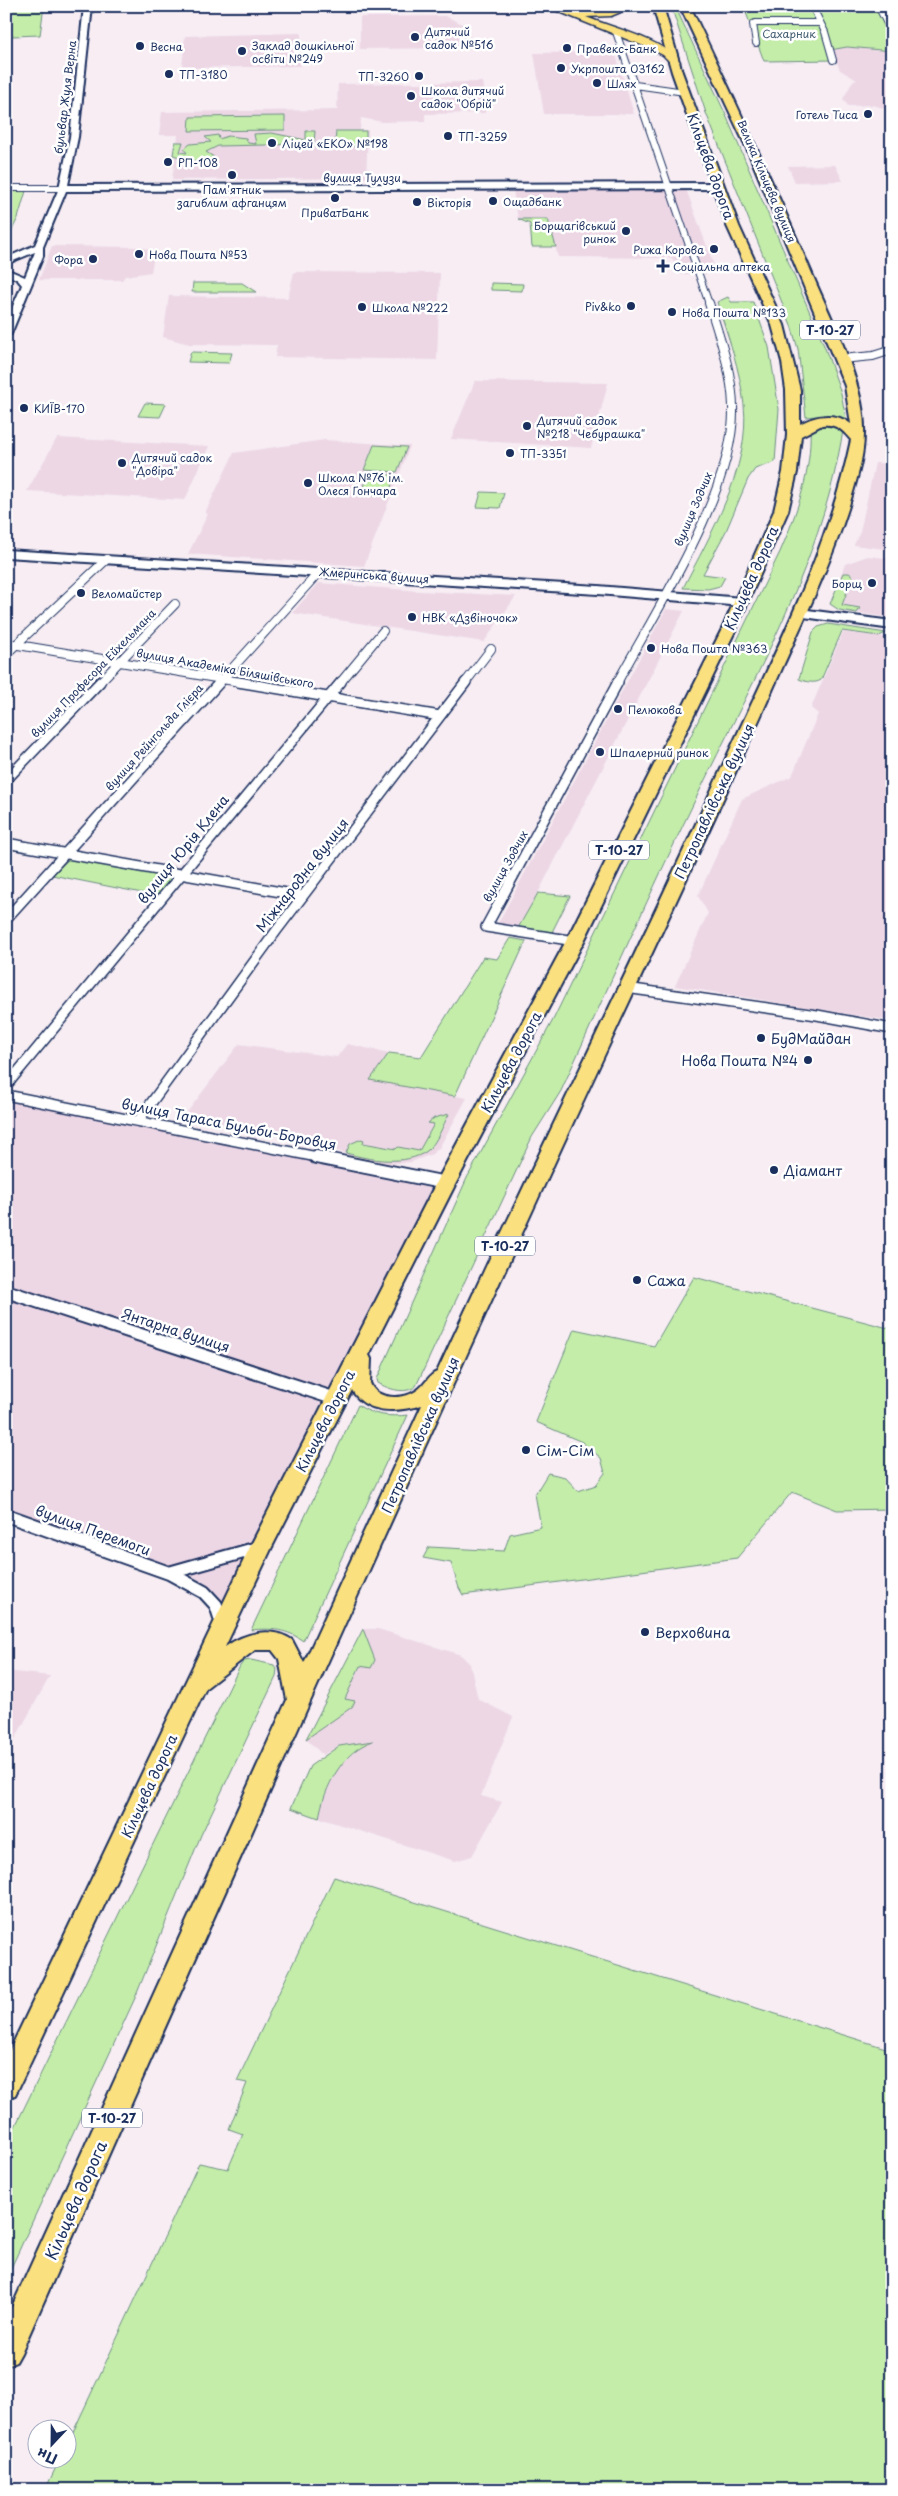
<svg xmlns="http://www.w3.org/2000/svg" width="898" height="2496" viewBox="0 0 898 2496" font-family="'Playpen Sans',sans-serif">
<rect width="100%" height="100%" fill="#f7edf3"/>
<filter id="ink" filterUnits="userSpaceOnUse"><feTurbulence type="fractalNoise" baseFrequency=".02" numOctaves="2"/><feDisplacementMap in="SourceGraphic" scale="10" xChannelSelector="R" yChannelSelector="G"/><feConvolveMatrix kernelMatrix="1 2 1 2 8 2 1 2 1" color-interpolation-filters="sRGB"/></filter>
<g filter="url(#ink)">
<!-- built -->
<path fill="#edd7e5" d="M445 16 467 26 473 48 360 49V17Z
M301 33 300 66 182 68 185 36Z
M846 47 892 52V110L872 105 848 106 843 99 853 81 857 80 840 70 832 50Z
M615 52 634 114H544L534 53Z
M483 82 485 113 425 114V121L383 122 361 118 360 130H368L366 178 172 180 178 135H159L162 112 337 110 338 84Z
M835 165 843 181 795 182 788 166Z
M686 189 717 274H679L672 258 558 257 548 219H518L513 191Z
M52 246 140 247 155 251 151 272 125 276 122 280H39Z
M294 272 440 273 437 360 275 357 277 345 189 344 163 337 169 296 288 298Z
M475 381 608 383 591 448 451 439Z
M57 438 209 446 185 500 27 491Z
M325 440 410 446 364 566 188 554 208 514 205 513 234 453Z
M875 463 892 464V550L854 545 860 532Z
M868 556 892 559V618L839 610 830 604 845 564Z
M319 583 420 591 516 596 484 642 292 613Z
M666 609 684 611 538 893 518 928 497 925Z
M843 632 892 638V1021L675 986 708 913 698 896 742 799 792 776 818 714 811 708Z
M239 1044 337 1057 347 1044 389 1053 371 1080 467 1098 439 1148 432 1154 411 1162 386 1164 347 1159 346 1153 323 1148 324 1145 185 1115Z
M6 1095 446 1183 223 1627 204 1592 6 1515Z
M363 1629H378L461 1655 470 1664 478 1699 513 1717 481 1796 502 1802 472 1856 455 1861 319 1818 321 1804 338 1767 362 1745 370 1742 339 1746 323 1755 306 1739Z
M6 1671 50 1676 6 1755Z"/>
<!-- green -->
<path fill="#c3eda9" stroke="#6f8e84" d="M6 6H44L40 35 13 36 6 39Z
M671 6H675L725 113 825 348 841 393 846 419 826 415 806 417 798 349 791 325 706 113Z
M772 6H892V51L847 47 830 50 836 60 764 61 745 10 773 11Z
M285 116V130L189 131 190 117Z
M306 131H315L314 144 218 146 206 152 214 157C201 165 187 159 173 155L175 142H183L180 152 187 153 184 149 190 144 211 142 205 137 218 135 219 139 228 136 246 138 248 143 256 144 254 134 272 133 306 140Z
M336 131H366V146H335Z
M6 191H26L18 218 6 242Z
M518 219H548L556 247H532L530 224Z
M193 283H242L256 292H192Z
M491 283 523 284 522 291 491 290Z
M728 297 731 302H753L769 347 779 409 775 462 755 469 748 479 726 531 703 574 725 577 720 586 708 589 683 588C710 535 751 467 744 405 740 369 728 336 717 302Z
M191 352 232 353 229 363 188 362Z
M145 403 166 404 160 417 138 416Z
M832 424 843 431C838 459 832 487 823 515 794 610 744 699 701 788 652 888 607 990 561 1091L532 1137 416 1386C406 1395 388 1389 378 1383L377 1379 467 1178 553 1020 780 552C797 512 812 472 810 428Z
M374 445 407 447 397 472 364 470Z
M369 474 395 475 388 496 361 494Z
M481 492 504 493 500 508 477 507Z
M843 573H849L853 576 842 605 860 608 857 613 839 610 830 604Z
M828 624 886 633 879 636 842 631 821 680C815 684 806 682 799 679L800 675 813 632 818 627Z
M69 859 172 877V879L157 896 52 875Z
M538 893 570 896 552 932 518 928Z
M510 938 526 941 455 1096 370 1080 389 1053 421 1057 483 957 497 959Z
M449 1114C443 1125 437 1143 427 1151 406 1166 369 1160 346 1153L350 1144 361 1139 364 1140 363 1143 396 1149 398 1147 419 1151 434 1124 428 1123 434 1118Z
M694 1277 892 1329V1509L837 1510 792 1492 737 1558 463 1595 459 1588 451 1563 423 1558 429 1547 504 1551 510 1534 541 1527 535 1494 548 1473 565 1477 578 1491 596 1485 605 1473 601 1458 582 1442 536 1422 574 1329 654 1346Z
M358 1405C373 1416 391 1417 408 1415L303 1641C287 1629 271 1628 251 1630Z
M363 1629 375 1660 371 1668 360 1666 345 1699 355 1701 352 1707 306 1739Z
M251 1660 274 1665 277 1669 276 1677 201 1835 135 1998 6 2279V2145L240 1666 244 1661Z
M373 1741C342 1751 324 1788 319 1818L291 1808 310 1766 339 1746Z
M334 1877 892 2050V2490H45L60 2459 68 2458V2443L199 2163 228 2169 243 2134 229 2129 247 2083 237 2081Z"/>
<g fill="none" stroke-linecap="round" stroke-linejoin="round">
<defs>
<path id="minor-far3" d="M812 6 825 32 833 60
M878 6 892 33
M616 32 709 304
M756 43 753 24 755 23H820
M635 85 685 92
M6 188H63"/>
<path id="minor-far2" d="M841 359 873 356 892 350
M6 643 246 683
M6 654 107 559
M99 683 175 604
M219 683 320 571
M340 683 383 631
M465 683 491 649
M617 683C656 611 736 488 733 406 732 371 719 336 709 303"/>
<path id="minor-far1" d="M238 682 440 716
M6 780 100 682
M6 843 303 896
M6 919 220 682
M575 941 486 927 618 682
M626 988 817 1015 892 1029
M6 1086 341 682
M6 1095 322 1158
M138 1121 277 930 466 682"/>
<path id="minor" d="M316 1157 446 1183
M6 1291 336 1399
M6 1515 169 1573 204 1592 216 1605 223 1627
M169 1573 261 1547"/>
<path id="tertiary" d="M84 6H92L78 137 68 185 718 183 722 186 718 189 66 191 43 247V256L11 334 6 337V322L22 285 17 279 6 275V269L25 277 35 252 6 264V258L35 245 59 188 70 137Z"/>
<path id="secondary" d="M6 550 598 586 742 598 748 602 742 606 598 594 6 557Z
M800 609 892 621V629L796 616 794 613Z"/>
<path id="primary" d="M545 6H558L590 12 635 6 611 16 586 17C613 28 662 39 680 62L672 64 663 55 651 49Z"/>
<path id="trunk" d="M653 6H663L682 72 739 226 784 325 800 390V424C816 415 835 412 851 424L845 386 748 151 680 6H690C733 95 774 185 813 276 832 321 866 385 864 434 864 459 855 485 848 509 831 562 807 613 784 664 732 781 678 898 623 1015 416 1459 219 1905 21 2353L16 2362 6 2366V2320L287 1700 279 1659 272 1650H255L206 1688 19 2087 15 2095 6 2098V2058L250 1547 436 1183 566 941 723 627 774 511 783 472 787 435 786 390 782 362 772 325 727 226 712 186 672 72ZM822 425C835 423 843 430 851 440 826 559 767 668 717 778 626 977 528 1173 437 1372 428 1375 425 1386 416 1391 403 1400 376 1400 370 1383L371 1359 369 1355 456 1183 584 941 737 627 788 511 797 472 801 436ZM352 1390C366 1415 398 1412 422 1405L304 1663 292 1640C271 1626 244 1633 225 1647L272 1547Z"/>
</defs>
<!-- minor-far3 casing -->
<use href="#minor-far3" stroke="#1b2f5e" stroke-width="8"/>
<!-- minor-far2 casing -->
<use href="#minor-far2" stroke="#1b2f5e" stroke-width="10"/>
<!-- minor-far1 casing -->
<use href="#minor-far1" stroke="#1b2f5e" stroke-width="12"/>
<!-- minor casing -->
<use href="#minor" stroke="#1b2f5e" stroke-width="16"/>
<!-- tertiary casing -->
<use href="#tertiary" stroke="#1b2f5e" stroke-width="4"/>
<!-- secondary casing -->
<use href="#secondary" stroke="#1b2f5e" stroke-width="4"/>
<!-- primary casing -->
<use href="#primary" stroke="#1b2f5e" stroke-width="3"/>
<!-- trunk casing -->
<use href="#trunk" stroke="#1b2f5e" stroke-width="4"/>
<!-- minor-far3 -->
<use href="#minor-far3" stroke="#fff" stroke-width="6"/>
<!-- minor-far2 -->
<use href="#minor-far2" stroke="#fff" stroke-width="8"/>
<!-- minor-far1 -->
<use href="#minor-far1" stroke="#fff" stroke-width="9"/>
<!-- minor -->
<use href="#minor" stroke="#fff" stroke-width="12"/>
<!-- tertiary -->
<use href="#tertiary" fill="#fff" fill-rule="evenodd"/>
<!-- secondary -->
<use href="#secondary" fill="#fff" fill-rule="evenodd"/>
<!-- primary -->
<use href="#primary" fill="#fbe080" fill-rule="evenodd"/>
<!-- trunk -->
<use href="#trunk" fill="#fbe080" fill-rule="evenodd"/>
</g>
</g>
<!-- markers -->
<g fill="#1b2f5e" stroke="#fff" stroke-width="2">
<circle cx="415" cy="37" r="5"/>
<circle cx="140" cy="46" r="5"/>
<circle cx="567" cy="48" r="5"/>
<circle cx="242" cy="51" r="5"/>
<circle cx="561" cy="68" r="5"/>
<circle cx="169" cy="74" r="5"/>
<circle cx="419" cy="76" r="5"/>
<circle cx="597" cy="83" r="5"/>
<circle cx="411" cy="96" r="5"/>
<circle cx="868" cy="114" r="5"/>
<circle cx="448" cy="136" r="5"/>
<circle cx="272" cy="143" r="5"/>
<circle cx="168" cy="162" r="5"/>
<circle cx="232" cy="175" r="5"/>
<circle cx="335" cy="198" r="5"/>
<circle cx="493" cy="201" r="5"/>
<circle cx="417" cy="202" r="5"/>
<circle cx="626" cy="231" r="5"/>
<circle cx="714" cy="249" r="5"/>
<circle cx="139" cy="254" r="5"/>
<circle cx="93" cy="259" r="5"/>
<path d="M660.5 258.5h5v5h5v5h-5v5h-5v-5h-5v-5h5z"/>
<circle cx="631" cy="306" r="5"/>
<circle cx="362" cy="307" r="5"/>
<circle cx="672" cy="312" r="5"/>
<circle cx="24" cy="408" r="5"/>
<circle cx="527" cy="426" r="5"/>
<circle cx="510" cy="453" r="5"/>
<circle cx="122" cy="463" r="5"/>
<circle cx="308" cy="483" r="5"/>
<circle cx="872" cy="583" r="5"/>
<circle cx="81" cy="593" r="5"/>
<circle cx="412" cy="617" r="5"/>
<circle cx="651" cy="648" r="5"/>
<circle cx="618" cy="709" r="5"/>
<circle cx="600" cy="752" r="5"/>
<circle cx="761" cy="1038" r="5"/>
<circle cx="808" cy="1060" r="5"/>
<circle cx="774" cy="1170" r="5"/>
<circle cx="637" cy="1280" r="5"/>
<circle cx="526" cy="1450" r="5"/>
<circle cx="645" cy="1632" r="5"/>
</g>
<g text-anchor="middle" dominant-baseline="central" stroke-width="5" stroke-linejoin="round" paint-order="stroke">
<!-- far-poi labels -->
<g font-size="11" fill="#1b2f5e" stroke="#fff" text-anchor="start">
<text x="425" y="31">Дитячий<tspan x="425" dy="13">садок №516</tspan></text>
<text x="252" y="45">Заклад дошкільної<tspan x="252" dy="13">освіти №249</tspan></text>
<text x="150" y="46">Весна</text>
<text x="577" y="48">Правекс-Банк</text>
<text x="571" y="68">Укрпошта 03162</text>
<text x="179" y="74">ТП-3180</text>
<text x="409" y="76" text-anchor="end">ТП-3260</text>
<text x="607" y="83">Шлях</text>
<text x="421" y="90">Школа дитячий<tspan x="421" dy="13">садок "Обрій"</tspan></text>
<text x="858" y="114" text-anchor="end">Готель Тиса</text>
<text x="458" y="136">ТП-3259</text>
<text x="282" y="143">Ліцей «ЕКО» №198</text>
<text x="178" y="162">РП-108</text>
<text x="232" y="189" text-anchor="middle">Пам'ятник<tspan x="232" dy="13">загиблим афганцям</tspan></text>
<text x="503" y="201">Ощадбанк</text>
<text x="427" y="202">Вікторія</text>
<text x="335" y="212" text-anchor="middle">ПриватБанк</text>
<text x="616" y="225" text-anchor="end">Борщагівський<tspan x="616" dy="13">ринок</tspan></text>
<text x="704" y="249" text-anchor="end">Рижа Корова</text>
<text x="149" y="254">Нова Пошта №53</text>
<text x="83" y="259" text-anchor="end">Фора</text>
<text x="673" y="266">Соціальна аптека</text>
<text x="621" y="306" text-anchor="end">Piv&amp;ko</text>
<text x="372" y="307">Школа №222</text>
<text x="682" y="312">Нова Пошта №133</text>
<text x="34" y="408">КИЇВ-170</text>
<text x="537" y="420">Дитячий садок<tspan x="537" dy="13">№218 "Чебурашка"</tspan></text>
<text x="520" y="453">ТП-3351</text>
<text x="132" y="457">Дитячий садок<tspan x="132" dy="13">"Довіра"</tspan></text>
<text x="318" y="477">Школа №76 ім.<tspan x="318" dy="13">Олеся Гончара</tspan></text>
<text x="862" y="583" text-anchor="end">Борщ</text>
<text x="91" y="593">Веломайстер</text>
<text x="422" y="617">НВК «Дзвіночок»</text>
<text x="661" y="648">Нова Пошта №363</text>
<text x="628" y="709">Пелюкова</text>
<text x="610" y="752">Шпалерний ринок</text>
</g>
<!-- far-park labels -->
<g font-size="11" fill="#455e71" stroke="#fff">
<text x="789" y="33">Сахарник</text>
</g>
<!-- far-street labels -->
<g font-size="11" fill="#1b2f5e" stroke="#fff">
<text transform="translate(65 97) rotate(-83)">бульвар Жуля Верна</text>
<text x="362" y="177">вулиця Тулузи</text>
<text transform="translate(767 181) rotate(67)">Велика Кільцева вулиця</text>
<text transform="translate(693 509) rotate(-67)">вулиця Зодчих</text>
<text transform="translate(374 575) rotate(4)">Жмеринська вулиця</text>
<text transform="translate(225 668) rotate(10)">вулиця Академіка Біляшівського</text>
<text transform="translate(93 673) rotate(-46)">вулиця Професора Ейхельмана</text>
<text transform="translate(154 737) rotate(-48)">вулиця Рейнгольда Глієра</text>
<text transform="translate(505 866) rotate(-61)">вулиця Зодчих</text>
</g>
<!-- shield labels -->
<g fill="#fff" stroke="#5f6d8e" stroke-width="1">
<rect x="800" y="320.5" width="60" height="19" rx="4"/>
<rect x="589" y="840.5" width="60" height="19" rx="4"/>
<rect x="475" y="1236.5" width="60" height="19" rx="4"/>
<rect x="82" y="2108.5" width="60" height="19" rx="4"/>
</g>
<g font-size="12" font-weight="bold" fill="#1b2f5e">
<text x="830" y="330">Т-10-27</text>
<text x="619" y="850">Т-10-27</text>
<text x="505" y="1246">Т-10-27</text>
<text x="112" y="2118">Т-10-27</text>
</g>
<!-- street labels -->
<g font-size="14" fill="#1b2f5e" stroke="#fff">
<text transform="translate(711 166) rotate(70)">Кільцева дорога</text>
<text transform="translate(751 578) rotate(-66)">Кільцева дорога</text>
<text transform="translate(714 801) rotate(-65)">Петропавлівська вулиця</text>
<text transform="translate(183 849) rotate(-51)">вулиця Юрія Клена</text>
<text transform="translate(302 875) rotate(-52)">Міжнародна вулиця</text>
<text transform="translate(511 1062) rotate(-62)">Кільцева дорога</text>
<text transform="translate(229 1124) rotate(11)">вулиця Тараса Бульби-Боровця</text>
<text transform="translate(176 1330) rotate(18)">Янтарна вулиця</text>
<text transform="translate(325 1421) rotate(-63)">Кільцева дорога</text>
<text transform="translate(420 1435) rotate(-66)">Петропавлівська вулиця</text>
<text transform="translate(93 1530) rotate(20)">вулиця Перемоги</text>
<text transform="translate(149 1786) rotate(-65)">Кільцева дорога</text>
</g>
<!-- poi labels -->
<g font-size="14" fill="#1b2f5e" stroke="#fff" text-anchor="start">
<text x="771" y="1038">БудМайдан</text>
<text x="798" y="1060" text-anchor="end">Нова Пошта №4</text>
<text x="784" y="1170">Діамант</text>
<text x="647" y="1280">Сажа</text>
<text x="536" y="1450">Сім-Сім</text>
<text x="655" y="1632">Верховина</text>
</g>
<!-- near-street labels -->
<g font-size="16" fill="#1b2f5e" stroke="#fff">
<text transform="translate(75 2200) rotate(-66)">Кільцева дорога</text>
</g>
</g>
<!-- margin -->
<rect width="898" height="2496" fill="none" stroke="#fff" stroke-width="25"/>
<rect x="12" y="12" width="873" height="2471" fill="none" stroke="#1b2f5e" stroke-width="2" filter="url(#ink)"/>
<!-- north arrow -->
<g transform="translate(52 2444) rotate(202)"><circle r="24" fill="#ffffff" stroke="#a4acbf"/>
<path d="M0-4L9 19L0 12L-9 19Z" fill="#1b2f5e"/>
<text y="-8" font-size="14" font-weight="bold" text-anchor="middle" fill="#1b2f5e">Пн</text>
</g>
</svg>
